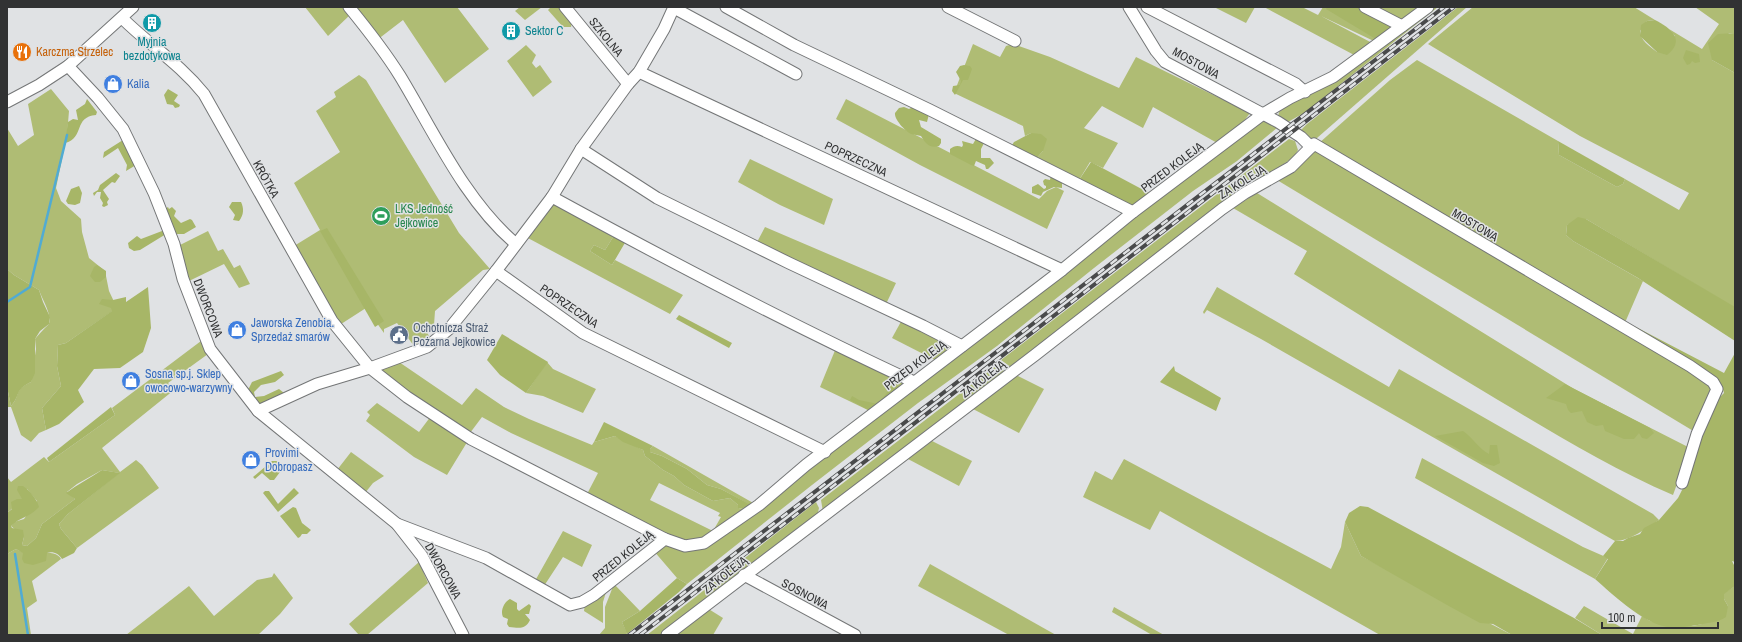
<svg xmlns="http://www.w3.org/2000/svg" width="1742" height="642" viewBox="0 0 1742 642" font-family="'Archivo Narrow',sans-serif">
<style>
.green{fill:#afbc74;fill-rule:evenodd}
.forest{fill:#a7b667}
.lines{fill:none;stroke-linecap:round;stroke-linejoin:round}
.stream{stroke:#50abd3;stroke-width:2.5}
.minor-casing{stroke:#747677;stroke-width:13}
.minor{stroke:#fff;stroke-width:11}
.rail-casing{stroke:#494a4b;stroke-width:4}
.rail{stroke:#e0e2e4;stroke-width:2.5;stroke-dasharray:8;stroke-linecap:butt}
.labels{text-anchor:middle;stroke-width:3;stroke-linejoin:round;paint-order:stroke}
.culture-label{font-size:12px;fill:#0d838f;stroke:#e0e2e4;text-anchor:start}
.street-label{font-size:12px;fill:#313233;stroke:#e0e2e4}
.food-label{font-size:12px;fill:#c56008;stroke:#e0e2e4;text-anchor:start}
.shop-label{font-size:12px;fill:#366cbe;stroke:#e0e2e4;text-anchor:start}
.leisure-label{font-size:12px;fill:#27864d;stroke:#e0e2e4;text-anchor:start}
.service-label{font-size:12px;fill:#4e5e75;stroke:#e0e2e4;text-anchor:start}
</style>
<rect width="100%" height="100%" fill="#e0e2e4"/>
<g class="green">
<path d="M305 7H347L352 13 328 36Z"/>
<path d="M350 7H457L489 49 445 83 403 20 377 40Z"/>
<path d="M520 7H542L525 20 515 11Z"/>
<path d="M559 7 572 22 571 27H563L548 10 550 8Z"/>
<path d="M1214 7H1255L1246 23Z"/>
<path d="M1264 7H1302L1318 15 1323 7H1361L1392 25 1390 32 1378 43 1321 16 1374 44 1356 56Z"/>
<path d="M1372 7H1422L1401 22Z"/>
<path d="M1431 7H1438L1304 113 1286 123 1278 116 1281 106Z"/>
<path d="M1458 7H1467L1317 138 1312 140 1302 135 1301 130 1307 124Z"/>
<path d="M1473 7H1634L1655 20 1647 21 1640 31C1641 41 1649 46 1657 52L1675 36 1669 29 1702 49 1719 24 1695 7H1735V33H1729L1712 60 1735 73V308L1586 219 1567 225 1566 235 1573 241 1643 281 1624 325 1318 144 1390 80 1417 60 1558 141 1559 155 1617 187 1623 184 1625 179 1679 210 1689 193 1580 136 1428 44Z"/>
<path d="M973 44 1000 57 1006 46 1013 44 1050 57 1119 88 1136 57 1250 113 1241 125 1219 144 1153 107 1143 128 1102 106 1084 128 1118 143 1103 168 1090 162 1079 180 1035 160 1043 151 1031 133 1025 136 1023 126 954 93Z"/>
<path d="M526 45 536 55 532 63 536 68 540 65 552 82 533 97 507 61Z"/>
<path d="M359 75 366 80 459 233 490 269 483 270 435 311 434 325 426 330 429 336 414 346 397 323 384 329V333L366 308 338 326 294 246 320 230 294 183 340 152 316 111 336 97 334 92Z"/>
<path d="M51 89 69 111 67 135 56 188 61 201 81 219 82 232 89 258 105 271 109 291 117 308 66 343 58 345 57 366 61 386 42 408 46 430 39 433 31 442 21 435 11 407H7V387L11 406C21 395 13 390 31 382L36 349 35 339C39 334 43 330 48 325 54 318 42 299 39 290L14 275 7 269V128L18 146 34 135 28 104Z"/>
<path d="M846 99 1039 199 1047 191 1056 187 1064 191 1047 229 920 165 836 119Z"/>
<path d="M1263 121H1269L1278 127 1237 161 1193 191 1094 268 997 346 918 403 812 485 687 584 677 578 653 550 666 541 706 546 1254 123Z"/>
<path d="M1289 139 1295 141 1298 150 1294 157 1266 176 1012 368 1001 360Z"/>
<path d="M1315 151 1713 386 1695 432 1277 180Z"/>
<path d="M750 159 833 199 824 225 780 205 738 182Z"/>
<path d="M1257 193 1574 389 1690 448 1673 495C1612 469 1555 434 1498 400 1429 359 1362 316 1294 274L1307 251 1233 208Z"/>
<path d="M552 200 615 234 605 250 594 245 590 251 612 265 615 260 683 295 670 314 526 237Z"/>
<path d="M765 227 896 283 887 302 888 305 756 244Z"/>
<path d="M208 231 218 251 223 249 234 268 240 265 250 284 239 288 224 264 189 281 178 246Z"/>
<path d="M1217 287 1389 387 1399 369 1653 514 1659 520C1647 528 1630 541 1615 541L1261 339 1207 310 1204 314 1203 312Z"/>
<path d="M903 318 954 347 937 361 892 338Z"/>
<path d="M201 341 208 354 168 383 174 390 102 448 120 472 136 460 142 465 159 488 77 548 61 529 59 524 68 514 119 473 102 470 77 484 67 492 75 499 42 524 36 538 27 546 22 545 24 537 11 526 14 522 24 519 37 501 27 489 23 499 7 513V477L11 482 44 457 49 462 115 415 112 408Z"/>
<path d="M836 348 910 381 872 412 820 387Z"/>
<path d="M399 362 462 405 476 388 504 407 529 419 592 445 594 442 615 436 643 450 645 456 663 470 674 476 684 485 713 501 730 498 738 505V509L752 506 721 489 707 485 687 469 662 456 650 452V449L653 446 755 504 698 541 676 540 587 494 598 473 511 433 482 417 467 437 376 370ZM659 483 720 513 718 516 721 517 713 531 650 500Z"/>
<path d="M547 362 553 369 596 389 583 413 543 396 526 393Z"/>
<path d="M997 365 1004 371 887 464 823 512 821 500Z"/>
<path d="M1014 374 1044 389 1019 433 973 409 975 405Z"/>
<path d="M377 403 419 432 431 416 469 439 447 475 414 457 366 421 370 415 367 412Z"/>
<path d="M932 441 972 461 959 486 908 459Z"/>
<path d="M351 452 384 476 373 483 365 493 337 470Z"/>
<path d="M1422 458 1583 547 1608 558 1595 579 1415 478Z"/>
<path d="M1124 459 1331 569 1341 547 1345 522 1361 556 1512 635H1380L1160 511 1150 530 1083 497 1095 471 1112 480Z"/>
<path d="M816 502 819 508 817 517 663 635H647Z"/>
<path d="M563 531 592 545 582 567 563 557 544 586 535 581Z"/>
<path d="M16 549C29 557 55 547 61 559L32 581 37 601 27 608 31 635H7V554Z"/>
<path d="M419 562 428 583 367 635H359L349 624Z"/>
<path d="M930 564 1056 635H1009L918 586Z"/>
<path d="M274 573 293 598 280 614 258 635H126L189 586 214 616 257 580 272 577Z"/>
<path d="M614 584 640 611 622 622 627 633 626 635H599L605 628V607Z"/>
<path d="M1735 586V635H1602L1575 618 1584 606 1633 634 1642 616 1650 621 1693 626 1702 624 1728 606 1724 599V593Z"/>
<path d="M607 589 603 602V623L584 611 585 604Z"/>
<path d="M1114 607 1164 635H1152L1112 612Z"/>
<path d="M707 608 723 618 713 635H672Z"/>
</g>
<g class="forest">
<path d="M1327 7H1356L1390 25 1387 31 1379 41 1326 9Z"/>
<path d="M1655 20C1671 28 1686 40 1667 55L1657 52 1640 36 1641 25 1647 21Z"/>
<path d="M1735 33V73L1712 60 1708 43 1718 34Z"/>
<path d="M1686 50 1699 54 1700 62 1695 63 1692 61 1690 64 1687 65 1683 58Z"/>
<path d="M964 65 970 66 972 69 968 80H963L955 95 952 91 953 86 960 85 961 81 956 72 960 66Z"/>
<path d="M168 89 178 95 174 101 180 105 179 107 175 108 173 105 167 104 164 95Z"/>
<path d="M87 99 97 112 96 115C73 117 85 138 65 143L68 122 73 119 78 120 76 110 85 104Z"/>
<path d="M904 107 909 109 913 107 929 114 927 122 919 120 921 127 941 139V143L939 146C930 149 925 143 921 136 918 135 914 135 911 134 905 131 894 119 895 113L899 108Z"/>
<path d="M1031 133 1041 134 1047 139 1043 151 1035 160 1011 147 1014 142Z"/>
<path d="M977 137 984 143 981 149V158H990L994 163 988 169H986L985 165 976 161 974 166 971 165 950 154V149C954 146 957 145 962 147L963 145 962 141 973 144Z"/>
<path d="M123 140 136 165 126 171 127 165 118 148 103 158 104 152Z"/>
<path d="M1558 141 1625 179 1623 184 1617 187 1559 155Z"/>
<path d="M1091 162 1151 194 1134 208 1079 180Z"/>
<path d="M116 173 120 176 115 183 112 182 103 190 109 199 107 202 108 205 104 207 102 206 103 203 100 198 101 192H97L94 196 93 193 98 190 100 185Z"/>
<path d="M1051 175 1062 179V188L1054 187 1043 192 1041 196 1032 193V187L1038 184 1044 189 1046 188V186L1044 185 1043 181 1045 179 1050 180Z"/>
<path d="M79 186 82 193 80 203 75 205 68 204 66 201 71 189Z"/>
<path d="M232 202H241C244 208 244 215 239 221L233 220 235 215 229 207Z"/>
<path d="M168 207 169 209 172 207 176 211 174 216 181 223 190 219 192 220 196 227 184 234H176L165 209Z"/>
<path d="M1578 217 1586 219 1735 307V341L1638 278 1573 241 1566 235 1567 225Z"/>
<path d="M327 228 384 321 375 327 320 231Z"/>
<path d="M162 231H166V234L140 250 134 251 129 248 128 243 137 236 141 239Z"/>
<path d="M615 234 626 241 612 265 590 251 594 245 605 250Z"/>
<path d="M97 265 106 271V277L100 282H95L90 276 94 267Z"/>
<path d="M7 269 14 275 39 290 43 302 50 317 49 324 40 331 35 339V373L31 382C14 390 21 395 11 406L7 387Z"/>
<path d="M148 287 151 328 143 352 120 368 94 369 78 390 84 402 59 424 46 430 42 408 61 386 57 366 58 345 66 343 112 311 111 308 99 304 102 299 113 300 126 297V302Z"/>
<path d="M679 315 732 343 729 348 676 319Z"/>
<path d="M1634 326 1724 373 1735 353V562L1732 561 1735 567V586L1724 594V599L1728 606 1726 617C1718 622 1712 622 1703 624 1690 626 1676 630 1663 626 1640 620 1613 595 1595 579L1608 559 1603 556 1615 541H1623L1628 538 1640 534 1644 528 1659 520 1678 498 1685 484 1689 467 1717 397H1720L1724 393 1722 386H1717L1631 328Z"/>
<path d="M502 334 548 362 526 393 500 375 487 360Z"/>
<path d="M1174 366 1175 371 1221 398 1216 411 1160 382Z"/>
<path d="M281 371 284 375 275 382 261 385 254 392 255 397 264 396 279 389 284 393 276 398 257 405 248 390 252 382Z"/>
<path d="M1565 384 1650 428 1654 433 1647 439 1642 438 1639 433 1634 439H1624L1605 431 1603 425 1596 426 1587 422 1582 411 1571 413 1568 410 1566 404 1546 398Z"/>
<path d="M893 385 904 387 872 412 850 400 852 396 859 400 878 404Z"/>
<path d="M111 407 115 415 49 462 47 458Z"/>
<path d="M604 422 653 446 650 449V452L662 456 687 469 707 485 721 489 753 506 738 509V505L730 498 713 501 684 485 674 476 663 470 645 456 643 450 623 442 615 436 594 442Z"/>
<path d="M1463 431C1472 437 1480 450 1489 454L1490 445H1497L1500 463 1494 466 1483 463 1435 436Z"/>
<path d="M272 461H277L283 468 274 480H270L262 473 255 479 253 477Z"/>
<path d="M102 470 120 473 68 514 59 524 61 529 77 548 74 553 62 559C59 554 53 551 47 553L46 561 33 565 24 563 22 559 23 553 16 549 7 554V513L12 509 11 502 17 499H22L17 490 18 486H23C30 491 37 499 39 507 29 518 18 518 11 526L12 528 23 530 24 537 22 545 27 546 36 538 42 524 75 499 66 493C78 484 90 478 102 470Z"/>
<path d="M294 488 299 493 278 512 263 493 265 491H269L278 504Z"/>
<path d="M1360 506 1368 507 1574 618 1602 635H1512L1493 624 1480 623 1447 605 1361 556 1345 522 1349 513Z"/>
<path d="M293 507 296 508 302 523 311 530 307 534H302L300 537 298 538 280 516Z"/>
<path d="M677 578 687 584 679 592 627 634 622 622 640 611Z"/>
<path d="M510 599 517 603V609L519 611 529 604 531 606 529 614H525L530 620C525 630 519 628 509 627L507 624 508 619 503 617C500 611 504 602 510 599Z"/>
</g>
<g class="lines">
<g class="stream">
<path d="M7 302 30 287 67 135"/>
<path d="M15 554 28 635"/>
</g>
<defs>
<g id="minor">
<path d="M349 7C367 29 385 52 400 76 434 132 465 201 516 244"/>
<path d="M565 7 628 84"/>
<path d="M726 7 794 45 930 110 1133 212"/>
<path d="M948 7 1015 41"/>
<path d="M1129 7 1156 51 1165 62 1278 122 1301 137 1311 147"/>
<path d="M1147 7 1296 84 1305 92"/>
<path d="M1365 7 1402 26"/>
<path d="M674 8 796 74"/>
<path d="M122 18C149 45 179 63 204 94L332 321 370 368 407 397 471 439 665 539"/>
<path d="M68 66 98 98 123 129 154 193 174 244 183 279 210 349 258 411 397 524 422 556 463 635"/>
<path d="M639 72 1062 270"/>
<path d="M7 102 39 85 68 66 133 7"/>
<path d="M581 149 657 198 789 263 923 326 962 346"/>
<path d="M552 197C671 262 791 325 914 382"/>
<path d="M496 271 583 333 825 452"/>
<path d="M258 411 317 384 370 368 427 347 449 329 496 271 552 197 581 149 628 84 639 72 664 29 674 7"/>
<path d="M397 524 486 558 570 605 582 602 594 595 665 539 685 546 704 543 759 505 806 465 1062 270 1133 212 1263 114 1290 98 1333 77 1428 7"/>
<path d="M744 575 855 635"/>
<path d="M667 635 1035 355 1222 209 1245 193 1291 167 1314 144 1690 366 1713 382 1717 389 1697 434 1682 483"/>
</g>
</defs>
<use href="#minor" class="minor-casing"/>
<use href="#minor" class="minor"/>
<defs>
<g id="rail">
<path d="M629 635 1444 7"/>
<path d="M640 635 1454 7"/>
</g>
</defs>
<use href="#rail" class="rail-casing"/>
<use href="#rail" class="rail"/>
</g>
<defs>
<symbol id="building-disc" viewBox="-11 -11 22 22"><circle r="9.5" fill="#0f9aa8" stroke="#e0e2e4"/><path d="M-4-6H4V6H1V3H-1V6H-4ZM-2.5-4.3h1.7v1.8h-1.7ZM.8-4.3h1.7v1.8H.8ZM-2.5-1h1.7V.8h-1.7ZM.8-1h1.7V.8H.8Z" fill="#fff"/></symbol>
<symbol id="restaurant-disc" viewBox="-11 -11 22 22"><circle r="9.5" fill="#e8710a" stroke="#e0e2e4"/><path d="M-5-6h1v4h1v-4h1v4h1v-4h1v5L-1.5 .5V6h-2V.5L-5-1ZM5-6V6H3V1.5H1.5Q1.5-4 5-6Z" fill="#fff"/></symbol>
<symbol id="shop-disc" viewBox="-11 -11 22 22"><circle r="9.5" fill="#3f7fe0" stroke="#e0e2e4"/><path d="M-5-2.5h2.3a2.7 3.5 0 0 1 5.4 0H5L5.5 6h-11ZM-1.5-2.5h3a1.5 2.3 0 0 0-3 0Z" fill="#fff"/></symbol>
<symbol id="stadium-disc" viewBox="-11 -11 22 22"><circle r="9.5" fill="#2e9e5b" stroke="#e0e2e4"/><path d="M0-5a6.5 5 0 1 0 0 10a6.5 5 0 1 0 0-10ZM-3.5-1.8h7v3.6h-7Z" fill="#fff"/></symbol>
<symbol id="civic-disc" viewBox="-11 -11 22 22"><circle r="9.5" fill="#5c6f8a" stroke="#e0e2e4"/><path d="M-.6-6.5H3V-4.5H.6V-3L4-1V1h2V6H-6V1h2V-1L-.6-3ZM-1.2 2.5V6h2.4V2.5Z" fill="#fff"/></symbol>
</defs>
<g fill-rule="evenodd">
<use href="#building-disc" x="141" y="12" width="22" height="22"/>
<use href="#building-disc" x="500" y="20" width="22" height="22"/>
<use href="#restaurant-disc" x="11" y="41" width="22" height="22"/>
<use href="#shop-disc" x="102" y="73" width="22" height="22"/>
<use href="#stadium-disc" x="370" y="205" width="22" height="22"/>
<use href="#shop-disc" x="226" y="319" width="22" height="22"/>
<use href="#civic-disc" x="388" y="324" width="22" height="22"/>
<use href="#shop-disc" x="120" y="370" width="22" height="22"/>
<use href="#shop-disc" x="240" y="449" width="22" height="22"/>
</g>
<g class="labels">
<g class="culture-label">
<text x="525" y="35">Sektor C</text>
<text x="152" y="46" text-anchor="middle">Myjnia<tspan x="152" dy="14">bezdotykowa</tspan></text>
</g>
<g class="street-label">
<text transform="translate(606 37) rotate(51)" y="4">SZKOLNA</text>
<text transform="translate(1196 63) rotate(29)" y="4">MOSTOWA</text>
<text transform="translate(856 159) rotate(25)" y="4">POPRZECZNA</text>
<text transform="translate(1172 167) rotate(-37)" y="4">PRZED KOLEJĄ</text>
<text transform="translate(266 179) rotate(61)" y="4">KRÓTKA</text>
<text transform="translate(1242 182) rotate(-32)" y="4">ZA KOLEJĄ</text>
<text transform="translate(1475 225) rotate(31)" y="4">MOSTOWA</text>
<text transform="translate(569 306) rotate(34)" y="4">POPRZECZNA</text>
<text transform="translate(208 308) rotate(69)" y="4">DWORCOWA</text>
<text transform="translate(915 365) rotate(-37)" y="4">PRZED KOLEJĄ</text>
<text transform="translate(983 379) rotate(-38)" y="4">ZA KOLEJĄ</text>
<text transform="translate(623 556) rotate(-39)" y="4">PRZED KOLEJĄ</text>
<text transform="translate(443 571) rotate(61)" y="4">DWORCOWA</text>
<text transform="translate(725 575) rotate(-38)" y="4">ZA KOLEJĄ</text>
<text transform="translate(805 594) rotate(28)" y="4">SOSNOWA</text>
</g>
<g class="food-label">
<text x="36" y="56">Karczma Strzelec</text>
</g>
<g class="shop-label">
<text x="127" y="88">Kalia</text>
<text x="251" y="327">Jaworska Zenobia.<tspan x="251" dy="14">Sprzedaż smarów</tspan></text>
<text x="145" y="378">Sosna sp.j. Sklep<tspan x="145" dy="14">owocowo-warzywny</tspan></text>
<text x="265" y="457">Provimi<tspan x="265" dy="14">Dobropasz</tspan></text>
</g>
<g class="leisure-label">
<text x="395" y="213">LKS Jedność<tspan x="395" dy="14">Jejkowice</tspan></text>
</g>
<g class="service-label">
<text x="413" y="332">Ochotnicza Straż<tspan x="413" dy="14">Pożarna Jejkowice</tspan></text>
</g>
</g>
<rect width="1742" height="642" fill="none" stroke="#313233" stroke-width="16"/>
<path d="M1602 622v6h116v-6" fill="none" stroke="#313233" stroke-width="2"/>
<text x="1608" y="622" font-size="12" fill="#313233" stroke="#e0e2e4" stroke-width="3" paint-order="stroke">100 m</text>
</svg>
